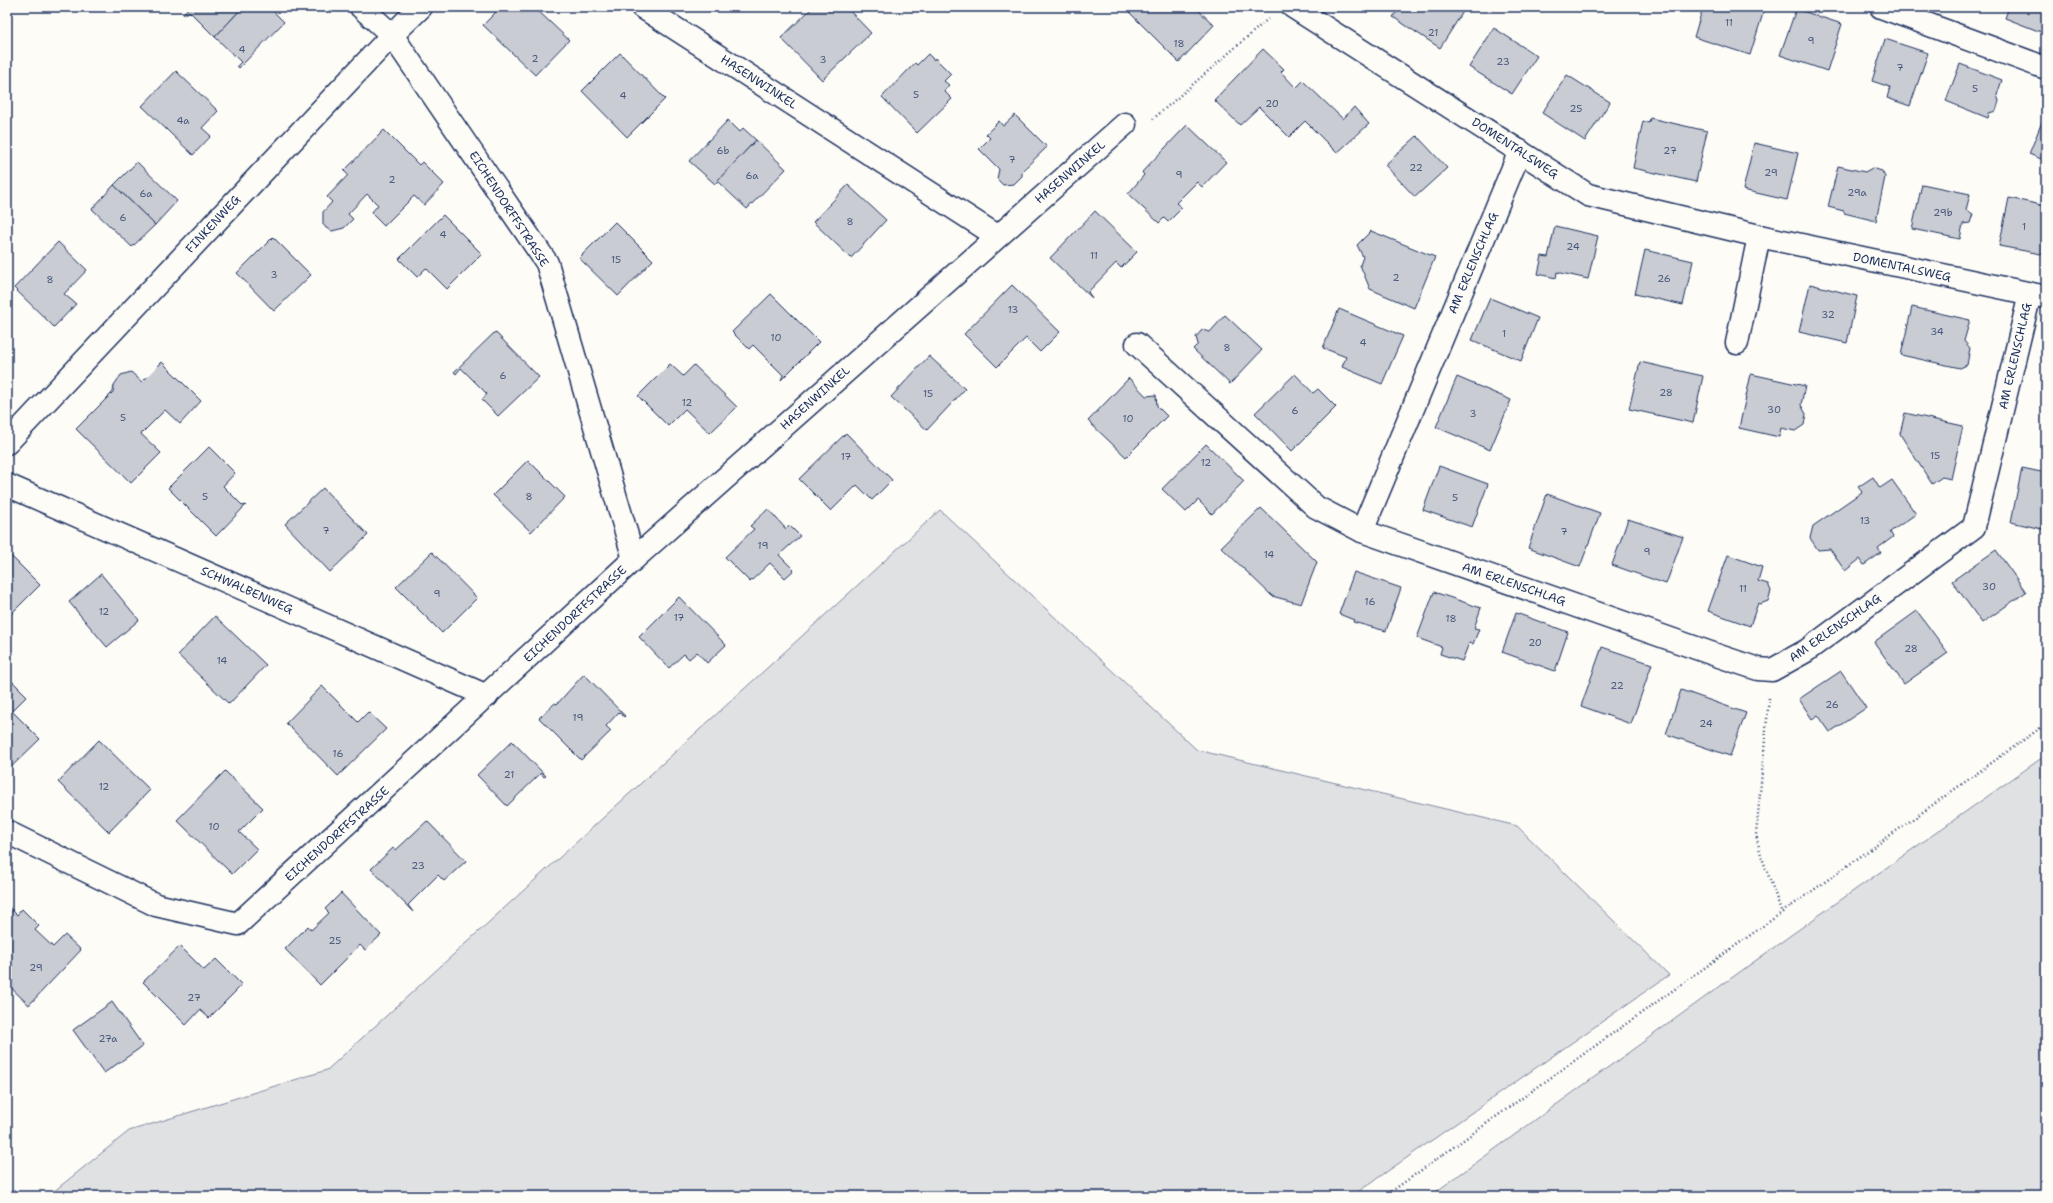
<svg xmlns="http://www.w3.org/2000/svg" width="2053" height="1203" viewBox="0 0 2053 1203" font-family="'Shantell Sans',sans-serif">
<style>
.green{fill:#e0e1e3;stroke:#7e88a0}
.building{fill:#c9ccd3;stroke:#1b2f5e}
.lines{fill:none;stroke-linecap:round;stroke-linejoin:round}
.street-casing{stroke:#1b2f5e;stroke-width:25}
.path{stroke:#1b2f5e;stroke-width:2.5;stroke-dasharray:1 3;stroke-linecap:butt}
.street{stroke:#fdfcf7;stroke-width:22}
.labels{text-anchor:middle;stroke-width:4;stroke-linejoin:round;paint-order:stroke}
.number-label{font-size:10px;fill:#46567b}
.street-label{font-size:12px;fill:#1b2f5e;stroke:#fdfcf7}
</style>
<rect width="100%" height="100%" fill="#fdfcf7"/>
<filter id="ink" filterUnits="userSpaceOnUse"><feTurbulence type="fractalNoise" baseFrequency=".025" numOctaves="2"/><feDisplacementMap in="SourceGraphic" scale="8" xChannelSelector="R" yChannelSelector="G"/><feConvolveMatrix kernelMatrix="1 2 1 2 8 2 1 2 1" color-interpolation-filters="sRGB"/></filter>
<g filter="url(#ink)">
<g class="green">
<path d="M940 510 1197 750 1517 826 1669 975 1352 1196H48L129 1131 327 1070Z"/>
<path d="M2046 755V1196H1430L1791 935Z"/>
</g>
<g class="building">
<path d="M189 7H243L215 37 189 11 185 15 183 14Z"/>
<path d="M243 7H269L284 22 239 68 237 66 241 62 215 37Z"/>
<path d="M501 7H534L569 40 535 75 483 25Z"/>
<path d="M813 7H846L871 33 822 80 781 38Z"/>
<path d="M1134 7H1195L1214 25 1179 62 1129 12Z"/>
<path d="M1400 7H1466L1440 48 1393 17Z"/>
<path d="M1703 7H1765L1750 55 1694 37Z"/>
<path d="M2009 7H2046V34L2005 18Z"/>
<path d="M1796 9 1842 24 1827 71 1780 55Z"/>
<path d="M1494 28 1537 56 1512 94 1469 67Z"/>
<path d="M1885 39 1928 53 1910 106 1887 98 1890 87 1872 81Z"/>
<path d="M1263 49 1284 69 1281 72 1296 88 1303 81 1343 119 1354 107 1369 124 1337 153 1305 121 1289 137 1259 107 1240 125 1214 100Z"/>
<path d="M620 53 665 99 627 137 582 91Z"/>
<path d="M928 54 934 60 935 58 951 74 944 81 949 85 944 91 952 99 917 133 882 97 915 63 917 65Z"/>
<path d="M1960 64 2002 80 1997 95 1999 101 1996 111 1989 113 1988 118 1946 101Z"/>
<path d="M176 71 218 111 202 128 211 136 193 155 142 106Z"/>
<path d="M1567 75 1610 102 1585 141 1542 113Z"/>
<path d="M2046 112V161L2029 154Z"/>
<path d="M1015 115 1047 147 1022 171V176L1014 184 1003 185 997 179 999 169 979 149 990 138 986 134 999 121 1003 126Z"/>
<path d="M1650 118 1707 131 1696 182 1633 168 1643 121 1649 123Z"/>
<path d="M728 120 740 132 743 128 756 140 715 184 689 161Z"/>
<path d="M1187 125 1226 162 1202 187 1197 182 1176 203 1182 208 1168 222 1164 218 1159 223 1128 194 1144 175 1142 172Z"/>
<path d="M384 130 419 165 422 162 444 184 424 205 414 196 384 226 371 213 378 205 367 194 348 214 353 219 344 228 332 231 326 228 323 224V212L332 202 327 197 348 175 344 171Z"/>
<path d="M1417 136 1447 168 1415 197 1385 165Z"/>
<path d="M756 140 786 169 747 209 717 181Z"/>
<path d="M1754 143 1798 153 1787 200 1743 190Z"/>
<path d="M137 162 177 201 155 225 114 185Z"/>
<path d="M1838 166 1865 172 1872 168 1882 171 1885 177 1876 221 1844 213V211L1828 207Z"/>
<path d="M1922 184 1970 194 1966 210 1973 214 1970 223 1963 224 1960 239 1912 229Z"/>
<path d="M114 185 155 225 132 247 92 209Z"/>
<path d="M848 185 886 220 851 258 813 222Z"/>
<path d="M2009 198 2046 206V255L1999 246Z"/>
<path d="M1095 211 1137 252 1121 268 1116 263 1088 292 1092 298 1050 258Z"/>
<path d="M443 215 482 254 447 289 426 268 417 277 399 259Z"/>
<path d="M615 222 653 260 618 296 579 258Z"/>
<path d="M1555 226 1598 236 1588 279 1557 272 1556 278 1538 274 1542 256 1548 257Z"/>
<path d="M1371 231 1435 257 1414 308 1370 289 1360 265 1363 257 1357 245Z"/>
<path d="M273 237 311 275 274 311 237 273Z"/>
<path d="M58 242 87 270 64 294 76 304 54 327 14 288Z"/>
<path d="M1645 250 1693 261 1683 305 1635 294Z"/>
<path d="M1810 284 1857 296 1847 343 1799 332Z"/>
<path d="M1012 285 1060 332 1040 352 1026 338 997 367 964 334Z"/>
<path d="M771 294 819 342 781 380 783 375 753 345 749 349 732 332Z"/>
<path d="M1490 298 1538 318 1521 361 1472 340Z"/>
<path d="M1912 307 1970 320 1964 341 1970 348 1967 365 1960 368 1901 355Z"/>
<path d="M1339 309 1403 336 1382 384 1342 367 1346 357 1323 348Z"/>
<path d="M1225 315 1262 350 1230 384 1193 349 1198 344 1196 337 1202 330 1210 332Z"/>
<path d="M495 332 539 377 498 416 482 400 487 394 461 368 456 374 454 372Z"/>
<path d="M929 356 965 389 927 430 891 397Z"/>
<path d="M162 362 201 401 180 424 165 410 141 434 161 453 131 483 76 429 113 392 114 385 121 375 131 372 142 382Z"/>
<path d="M1640 362 1703 376 1693 423 1629 409Z"/>
<path d="M670 364 683 376 694 365 737 407 710 433 685 409 668 426 638 396Z"/>
<path d="M1295 374 1313 393 1318 389 1336 407 1292 451 1255 413Z"/>
<path d="M1751 374 1805 386 1801 405 1806 414 1804 425 1795 431 1781 428 1779 437 1739 428Z"/>
<path d="M1457 377 1511 400 1490 450 1436 427Z"/>
<path d="M1129 378 1146 396 1156 395 1157 406 1167 416 1126 457 1088 421Z"/>
<path d="M1905 413 1963 426 1951 479 1942 477 1932 484 1900 434Z"/>
<path d="M846 433 892 480 872 500 857 485 831 511 799 479Z"/>
<path d="M1206 444 1244 481 1212 514 1198 500 1186 512 1162 489Z"/>
<path d="M209 447 235 473 223 486 243 506 246 505 216 536 168 488Z"/>
<path d="M528 460 565 497 531 532 493 495Z"/>
<path d="M1439 466 1488 484 1472 527 1423 510Z"/>
<path d="M2022 468 2046 473V530L2011 522Z"/>
<path d="M1873 477 1880 488 1892 480 1916 514 1890 532 1893 537 1878 548 1881 553 1864 565 1860 559 1845 571 1830 549 1818 550 1810 538 1813 526 1862 492 1858 487Z"/>
<path d="M323 488 368 535 330 572 285 524Z"/>
<path d="M1547 494 1600 513 1580 567 1528 548Z"/>
<path d="M1261 508 1317 562 1301 604 1272 596 1221 547Z"/>
<path d="M768 509 786 529 789 525 800 536 779 555 794 570 785 578 770 563 750 582 725 557 754 529 750 526Z"/>
<path d="M1628 519 1683 537 1666 584 1612 565Z"/>
<path d="M1996 550 2026 592 1982 623 1952 581Z"/>
<path d="M7 552 40 585 7 618Z"/>
<path d="M432 552 477 598 442 633 396 587Z"/>
<path d="M1728 555 1762 567 1758 581 1768 584 1771 591 1768 601 1760 604 1758 603 1750 626 1708 611Z"/>
<path d="M1354 572 1401 588 1386 631 1353 622 1354 620 1339 614Z"/>
<path d="M101 574 139 620 107 647 69 602Z"/>
<path d="M1434 592 1481 608 1474 628 1479 629 1473 644 1469 643 1462 661 1440 654 1442 647 1417 638Z"/>
<path d="M679 597 726 645 707 663 697 652 689 659 684 654 669 668 639 637Z"/>
<path d="M1917 611 1948 653 1904 684 1874 642Z"/>
<path d="M1516 613 1568 632 1555 671 1502 652Z"/>
<path d="M215 616 266 665 229 704 178 655Z"/>
<path d="M1602 647 1652 664 1631 724 1581 706Z"/>
<path d="M1841 671 1866 708 1830 732 1818 715 1812 719 1799 699Z"/>
<path d="M584 674 625 716 624 717 619 712 606 726 611 731 581 760 539 718 555 703 557 704Z"/>
<path d="M7 676 27 696 12 711 40 739 7 771Z"/>
<path d="M322 686 358 722 368 712 386 729 338 776 286 723Z"/>
<path d="M1681 690 1746 713 1730 756 1666 734Z"/>
<path d="M99 740 150 790 109 832 58 782Z"/>
<path d="M512 741 546 776 544 777 541 773 507 806 477 775Z"/>
<path d="M225 771 263 808 239 832 257 849 232 874 177 820Z"/>
<path d="M427 821 466 861 444 881 438 875 408 905 413 912 371 869 393 848 396 850Z"/>
<path d="M341 893 381 935 365 950 360 945 320 985 285 949 308 926 311 930 329 913 325 909Z"/>
<path d="M7 905 17 915 22 909 39 926 35 930 53 947 65 935 81 950 29 1005 7 984Z"/>
<path d="M180 946 204 970 216 959 242 985 209 1018 200 1010 186 1025 143 982Z"/>
<path d="M112 1002 143 1046 104 1073 73 1030Z"/>
</g>
<g class="lines">
<defs>
<g id="street">
<path d="M642 7 997 236"/>
<path d="M1293 7 1588 195 1759 236 2046 297"/>
<path d="M1881 7 2046 68"/>
<path d="M1737 343 1759 236"/>
<path d="M1137 344 1316 507 1362 531 1719 656 1758 669 1772 670 1806 651 1974 527 2030 294"/>
<path d="M7 443 392 35 421 7"/>
<path d="M7 485 487 696"/>
<path d="M1362 531 1520 151"/>
<path d="M634 559 1125 124"/>
<path d="M7 832 156 905 238 924 634 559 547 263 392 35 361 7"/>
</g>
</defs>
<use href="#street" class="street-casing"/>
<g class="path">
<path d="M1153 119 1268 19"/>
<path d="M1769 698 1756 835 1761 855 1782 913"/>
<path d="M1385 1196 2046 724"/>
</g>
<use href="#street" class="street"/>
</g>
</g>
<g class="labels">
<g class="number-label">
<text x="1729" y="26">11</text>
<text x="1433" y="36">21</text>
<text x="1811" y="44">9</text>
<text x="1179" y="47">18</text>
<text x="242" y="53">4</text>
<text x="535" y="62">2</text>
<text x="823" y="63">3</text>
<text x="1503" y="65">23</text>
<text x="1900" y="71">7</text>
<text x="1975" y="92">5</text>
<text x="916" y="98">5</text>
<text x="623" y="99">4</text>
<text x="1272" y="107">20</text>
<text x="1576" y="112">25</text>
<text x="183" y="124">4a</text>
<text x="723" y="154">6b</text>
<text x="1670" y="154">27</text>
<text x="1012" y="163">7</text>
<text x="1416" y="171">22</text>
<text x="1771" y="176">29</text>
<text x="1179" y="178">9</text>
<text x="752" y="179">6a</text>
<text x="392" y="183">2</text>
<text x="1857" y="196">29a</text>
<text x="146" y="197">6a</text>
<text x="1943" y="216">29b</text>
<text x="123" y="221">6</text>
<text x="850" y="225">8</text>
<text x="2024" y="230">1</text>
<text x="443" y="238">4</text>
<text x="1573" y="250">24</text>
<text x="1094" y="259">11</text>
<text x="616" y="263">15</text>
<text x="274" y="278">3</text>
<text x="1396" y="281">2</text>
<text x="1664" y="282">26</text>
<text x="50" y="283">8</text>
<text x="1013" y="313">13</text>
<text x="1828" y="318">32</text>
<text x="1937" y="335">34</text>
<text x="1504" y="337">1</text>
<text x="776" y="341">10</text>
<text x="1363" y="346">4</text>
<text x="1227" y="351">8</text>
<text x="503" y="379">6</text>
<text x="1666" y="396">28</text>
<text x="928" y="397">15</text>
<text x="687" y="406">12</text>
<text x="1774" y="413">30</text>
<text x="1295" y="414">6</text>
<text x="1473" y="417">3</text>
<text x="123" y="421">5</text>
<text x="1128" y="422">10</text>
<text x="1935" y="459">15</text>
<text x="846" y="460">17</text>
<text x="1206" y="466">12</text>
<text x="205" y="500">5</text>
<text x="529" y="500">8</text>
<text x="1455" y="501">5</text>
<text x="1865" y="524">13</text>
<text x="326" y="534">7</text>
<text x="1564" y="535">7</text>
<text x="763" y="549">19</text>
<text x="1647" y="555">9</text>
<text x="1269" y="558">14</text>
<text x="1989" y="590">30</text>
<text x="1743" y="592">11</text>
<text x="437" y="597">9</text>
<text x="1370" y="605">16</text>
<text x="104" y="615">12</text>
<text x="679" y="621">17</text>
<text x="1451" y="622">18</text>
<text x="1535" y="646">20</text>
<text x="1911" y="652">28</text>
<text x="222" y="664">14</text>
<text x="1617" y="689">22</text>
<text x="1832" y="708">26</text>
<text x="578" y="721">19</text>
<text x="1706" y="727">24</text>
<text x="338" y="757">16</text>
<text x="509" y="778">21</text>
<text x="104" y="790">12</text>
<text x="214" y="830">10</text>
<text x="418" y="869">23</text>
<text x="335" y="944">25</text>
<text x="36" y="971">29</text>
<text x="194" y="1001">27</text>
<text x="108" y="1042">27a</text>
</g>
<g class="street-label">
<text transform="translate(759 82) rotate(33)" y="4">HASENWINKEL</text>
<text transform="translate(1515 148) rotate(33)" y="4">DOMENTALSWEG</text>
<text transform="translate(1070 172) rotate(-41)" y="4">HASENWINKEL</text>
<text transform="translate(509 209) rotate(57)" y="4">EICHENDORFFSTRASSE</text>
<text transform="translate(213 224) rotate(-47)" y="4">FINKENWEG</text>
<text transform="translate(1473 263) rotate(-67)" y="4">AM ERLENSCHLAG</text>
<text transform="translate(1902 267) rotate(12)" y="4">DOMENTALSWEG</text>
<text transform="translate(2015 356) rotate(-77)" y="4">AM ERLENSCHLAG</text>
<text transform="translate(815 398) rotate(-42)" y="4">HASENWINKEL</text>
<text transform="translate(1514 584) rotate(19)" y="4">AM ERLENSCHLAG</text>
<text transform="translate(247 590) rotate(24)" y="4">SCHWALBENWEG</text>
<text transform="translate(575 614) rotate(-43)" y="4">EICHENDORFFSTRASSE</text>
<text transform="translate(1835 628) rotate(-35)" y="4">AM ERLENSCHLAG</text>
<text transform="translate(337 834) rotate(-42)" y="4">EICHENDORFFSTRASSE</text>
</g>
</g>
<rect width="2053" height="1203" fill="none" stroke="#fdfcf7" stroke-width="24"/>
<rect x="12" y="12" width="2029" height="1179" fill="none" stroke="#1b2f5e" stroke-width="1.5" filter="url(#ink)"/>
</svg>
